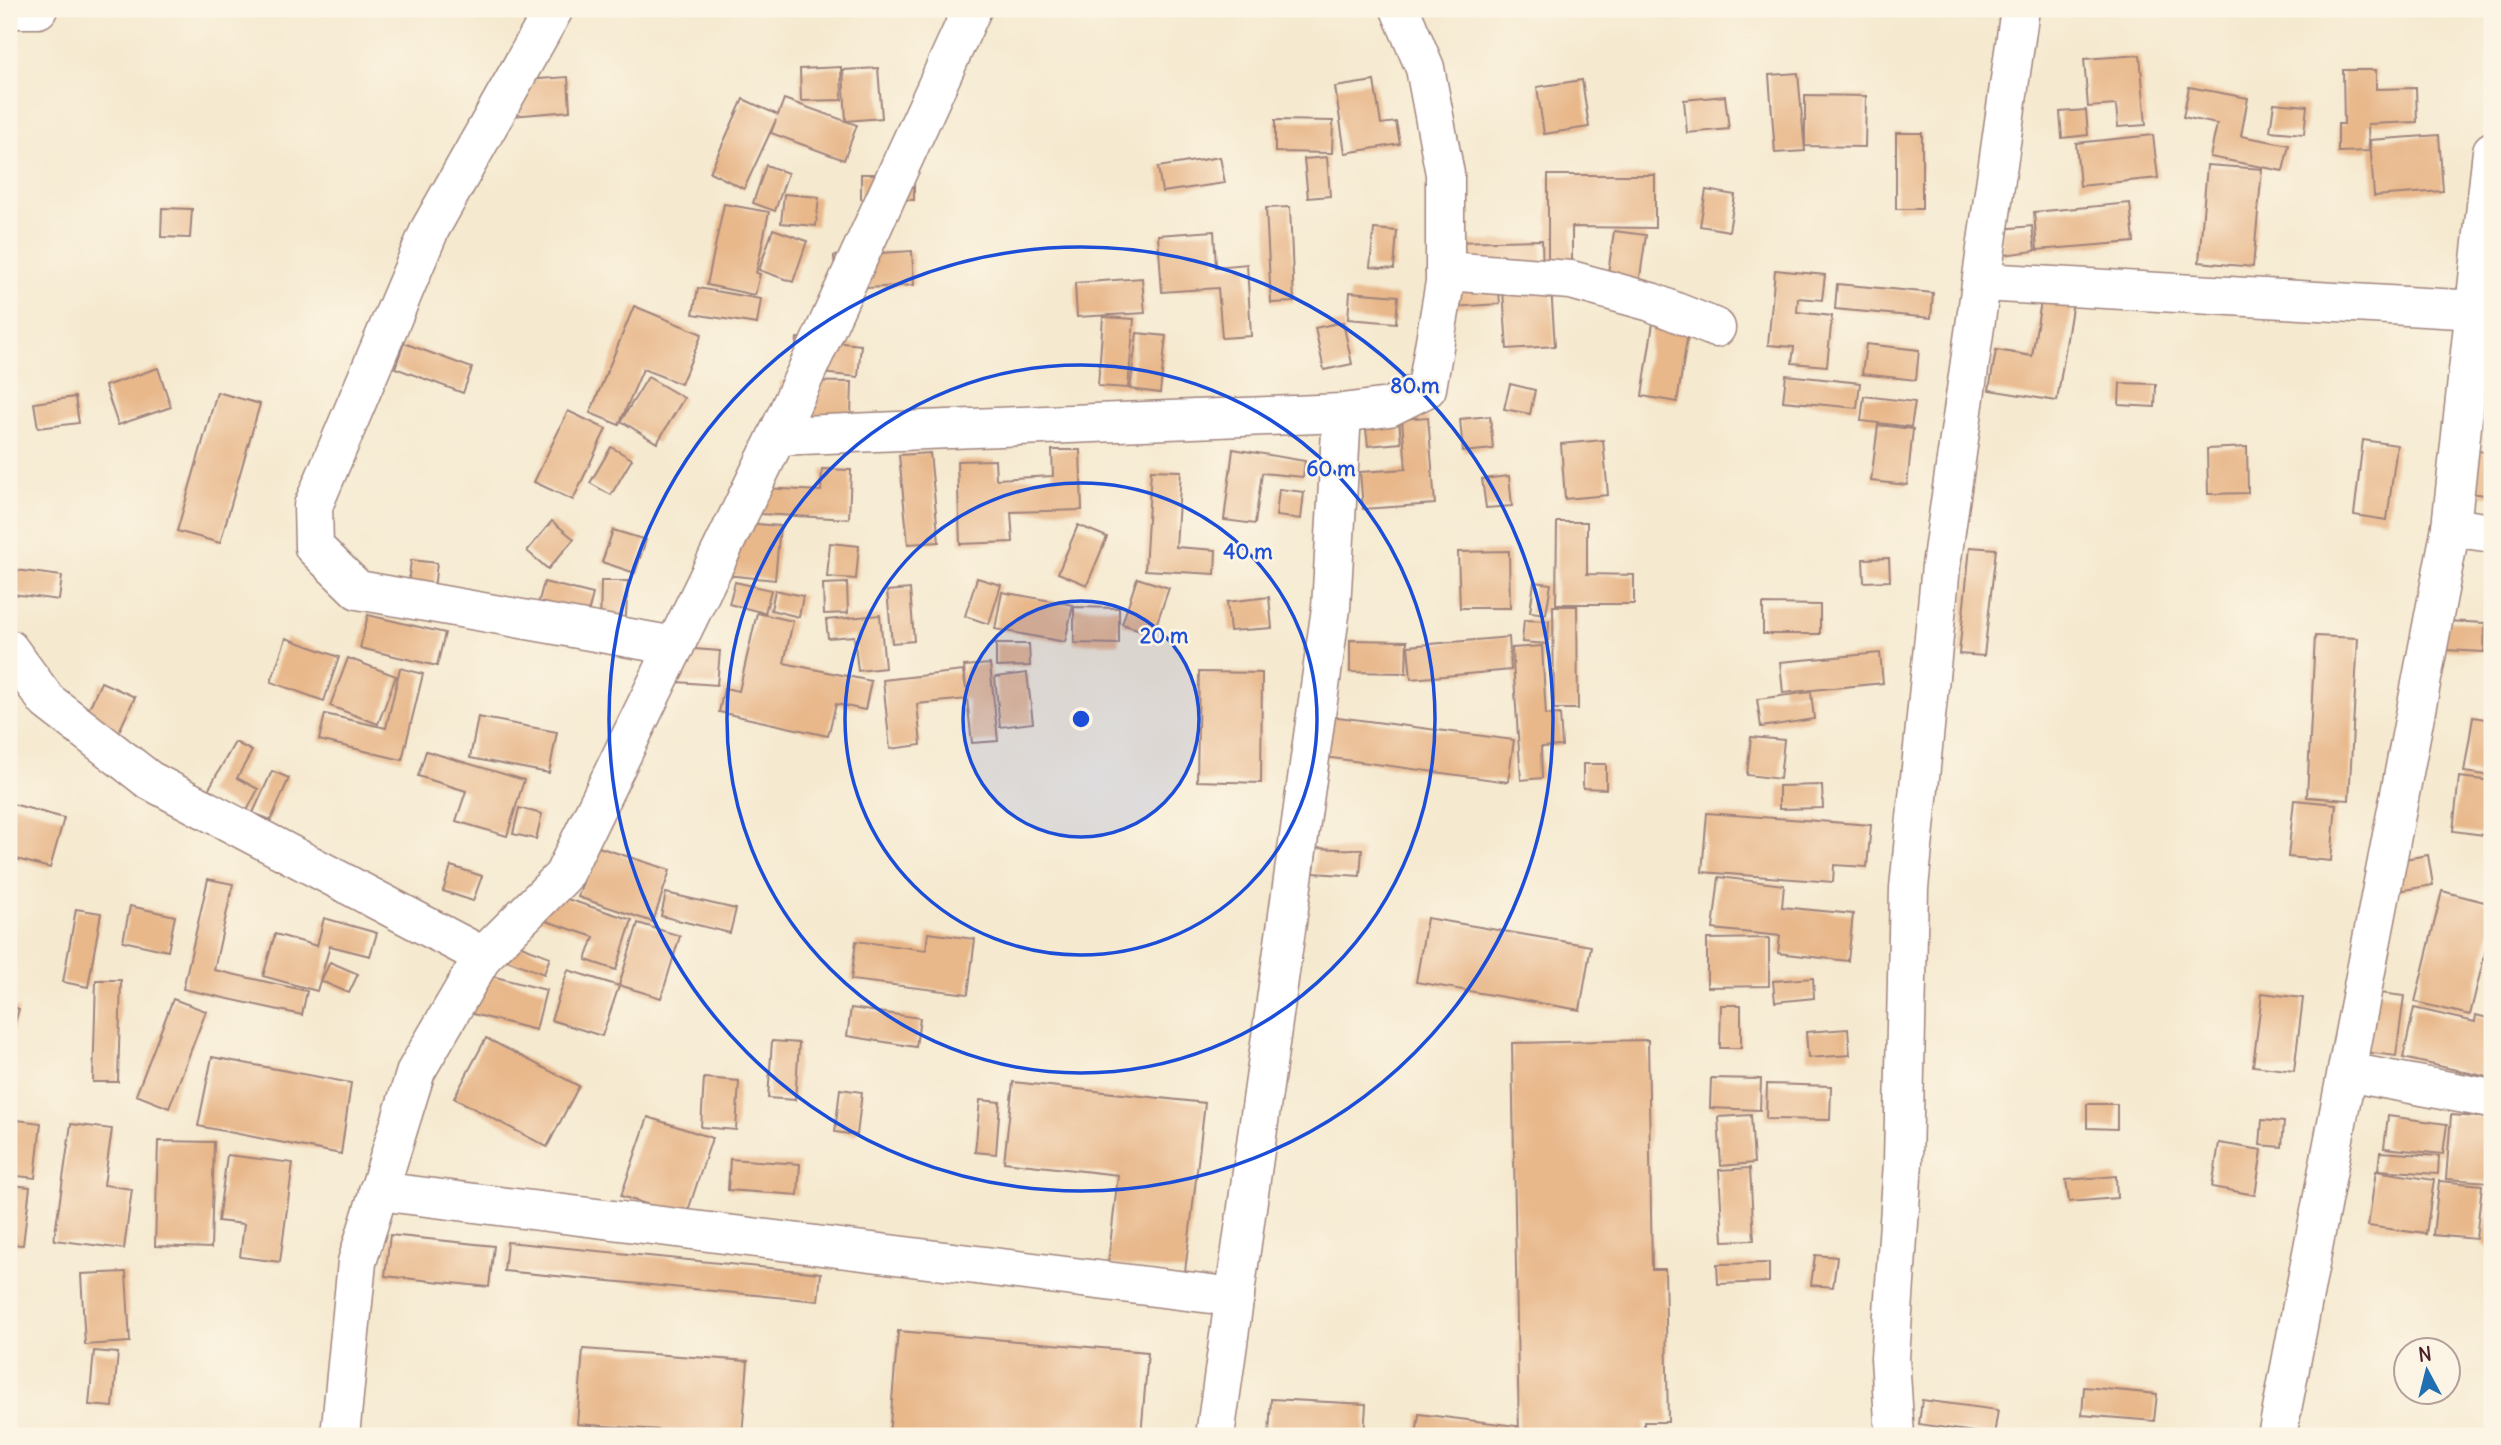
<svg xmlns="http://www.w3.org/2000/svg" width="2501" height="1445" viewBox="0 0 2501 1445" font-family="Delius,sans-serif">
<style>
.building{fill:#e8b78a}
.lines{fill:none;stroke-linecap:round;stroke-linejoin:round}
.minor-casing{stroke:#a0847d;stroke-width:41}
.major-casing{stroke:#a0847d;stroke-width:41}
.minor{stroke:#fff;stroke-width:38}
.major{stroke:#fff;stroke-width:38}
.ring{fill:none;stroke:#1d4ed8;stroke-width:3.5}
.centre{fill:#1d4ed8;stroke:#fcf5e5;stroke-width:3.5}
.ring-label{font-size:21px;text-anchor:middle;font-weight:bold;fill:#1d4ed8;stroke:#fcf5e5;stroke-width:5;stroke-linejoin:round;paint-order:stroke}
</style>
<rect width="100%" height="100%" fill="#fcf5e5"/>
<filter id="ink" filterUnits="userSpaceOnUse"><feTurbulence type="fractalNoise" baseFrequency=".0143" numOctaves="2"/><feDisplacementMap in="SourceGraphic" scale="14" xChannelSelector="R" yChannelSelector="G"/><feConvolveMatrix kernelMatrix="1 2 1 2 8 2 1 2 1" color-interpolation-filters="sRGB"/></filter>
<filter id="wash" filterUnits="userSpaceOnUse"><feTurbulence type="fractalNoise" baseFrequency=".00686" numOctaves="4" result="noise"/><feDisplacementMap in="SourceGraphic" scale="28" xChannelSelector="R" yChannelSelector="G"/><feGaussianBlur stdDeviation="1.57" result="paint"/><feColorMatrix in="noise" values="0 0 0 0 0 0 0 0 0 0 0 0 0 0 0 0 0 1.4 0 .05"/><feComposite in="paint" operator="in"/></filter>
<g filter="url(#wash)">
<rect width="100%" height="100%" fill="#f5e9cf"/>
<g id="blocks">
<g class="building">
<path d="M2140 55 2146 125 2118 127 2116 105 2088 107 2084 59Z"/>
<path d="M841 67 842 100 801 101 800 69Z"/>
<path d="M878 68 882 118 846 121 843 70Z"/>
<path d="M2343 70H2376V89L2416 88 2417 122 2368 124 2369 151 2338 152V124H2344Z"/>
<path d="M1798 73 1805 151 1775 153 1769 75Z"/>
<path d="M568 77 570 111 512 116 509 81Z"/>
<path d="M1582 80 1589 127 1544 134 1537 87Z"/>
<path d="M1374 81 1381 124 1396 122 1400 144 1345 153 1335 87Z"/>
<path d="M2189 87 2248 98 2241 136 2289 145 2283 171 2210 157 2217 124 2183 117Z"/>
<path d="M1805 95 1866 96 1865 147 1805 146Z"/>
<path d="M1725 96 1729 129 1687 133 1684 100Z"/>
<path d="M743 99 778 115 784 99 857 125 844 160 771 133 776 120 744 189 710 172Z"/>
<path d="M2274 103 2307 106 2304 134 2270 131Z"/>
<path d="M2086 110 2088 135 2062 138 2060 112Z"/>
<path d="M1275 120 1333 121 1332 153 1275 152Z"/>
<rect x="1896" y="133" width="26" height="76"/>
<path d="M2153 135 2158 178 2080 186 2076 143Z"/>
<path d="M2439 135 2443 191 2374 196 2370 140Z"/>
<path d="M1220 157 1225 183 1162 192 1158 167Z"/>
<path d="M1327 157 1330 196 1308 198 1304 159Z"/>
<path d="M766 165 788 173 775 211 753 203Z"/>
<path d="M2207 165 2262 169 2253 267 2199 262Z"/>
<path d="M861 174H914V200L861 199Z"/>
<path d="M1548 175H1655V228L1572 227V273H1548Z"/>
<path d="M1706 190 1735 195 1729 231 1700 226Z"/>
<path d="M784 194 819 197 816 226 781 223Z"/>
<path d="M2130 203 2134 242 2037 250 2034 212Z"/>
<path d="M724 204 769 212 756 273 760 274 755 295 707 285Z"/>
<path d="M1290 207 1294 302 1271 303 1266 208Z"/>
<path d="M162 208 192 209 190 238 161 237Z"/>
<path d="M2032 226 2035 251 2003 255 2001 229Z"/>
<path d="M773 229 807 241 793 282 759 270Z"/>
<path d="M1374 229 1397 231 1394 269 1370 267Z"/>
<path d="M1214 231 1216 267 1247 264 1251 336 1222 338 1218 288 1162 292 1158 235Z"/>
<path d="M1614 231 1646 235 1639 284 1607 280Z"/>
<path d="M1542 240 1543 278 1446 280V242Z"/>
<path d="M912 251 914 285 836 290 834 256Z"/>
<path d="M1775 270 1825 275 1822 300 1798 298 1797 312 1832 316 1827 366 1792 363 1794 347 1768 345Z"/>
<path d="M1142 278 1145 313 1077 317 1075 283Z"/>
<path d="M1498 280 1500 304 1452 307 1450 283Z"/>
<path d="M2044 283 2075 289 2057 401 1989 390 1996 350 2032 356Z"/>
<path d="M1837 284 1933 293 1931 318 1835 309Z"/>
<path d="M1551 287 1555 346 1507 349 1503 290Z"/>
<path d="M698 288 761 299 757 324 693 314Z"/>
<path d="M1350 292 1398 296 1396 323 1348 319Z"/>
<path d="M634 306 702 334 681 384 643 369 619 425 590 413Z"/>
<path d="M1654 316 1690 321 1677 402 1642 396Z"/>
<path d="M1103 317 1134 319 1128 388 1098 386Z"/>
<path d="M1343 322 1352 364 1324 370 1315 328Z"/>
<path d="M1137 333 1166 336 1160 393 1130 389Z"/>
<path d="M797 338 861 345 858 377 793 370Z"/>
<path d="M404 343 472 368 463 393 395 368Z"/>
<path d="M1866 344 1919 350 1916 380 1862 374Z"/>
<path d="M158 368 171 407 118 425 105 386Z"/>
<path d="M1786 375 1860 383 1857 408 1783 401Z"/>
<path d="M648 377 684 398 657 443 621 421Z"/>
<path d="M780 381 852 382 851 416 779 415Z"/>
<path d="M2120 383 2156 384 2155 407 2119 405Z"/>
<path d="M1510 384 1535 390 1530 414 1504 409Z"/>
<path d="M217 392 260 404 220 543 177 531Z"/>
<path d="M1864 396 1915 402 1911 427 1861 421Z"/>
<path d="M75 397 79 423 38 428 34 403Z"/>
<path d="M568 411 606 429 573 500 534 482Z"/>
<path d="M1490 416 1493 449 1463 452 1460 419Z"/>
<path d="M1399 417 1401 443 1368 446 1365 421Z"/>
<path d="M1428 417 1435 504 1363 509 1360 472 1406 469 1402 419Z"/>
<path d="M1878 425 1913 429 1907 485 1871 481Z"/>
<path d="M1603 440 1608 495 1565 499 1561 444Z"/>
<path d="M2363 440 2397 445 2387 520 2354 515Z"/>
<path d="M611 447 632 459 611 495 590 483Z"/>
<path d="M2247 447 2248 493 2208 494 2207 449Z"/>
<path d="M1233 449 1305 461 1303 477 1262 473 1255 524 1224 520Z"/>
<path d="M1052 450H1080L1082 510 1011 512 1013 542 960 544 957 461 995 460 996 479 1053 476Z"/>
<path d="M2478 451 2492 453V496L2471 493Z"/>
<path d="M930 453 939 542 908 544 899 455Z"/>
<path d="M822 469 851 470 849 519 761 514 762 488 821 491Z"/>
<path d="M1151 470 1181 471 1176 547 1216 550 1215 574 1145 570Z"/>
<path d="M1509 476 1512 506 1486 508 1482 479Z"/>
<path d="M1279 489 1304 492 1301 519 1276 516Z"/>
<path d="M552 521 574 539 548 569 527 551Z"/>
<path d="M731 522 780 526 775 580 726 575Z"/>
<path d="M1557 522H1587V574L1634 575V604H1556Z"/>
<path d="M1078 525 1107 537 1087 585 1058 573Z"/>
<path d="M613 530 646 540 635 573 602 562Z"/>
<path d="M830 543 859 546 856 579 827 577Z"/>
<path d="M1970 547 1996 549 1984 656 1959 654Z"/>
<path d="M1509 551 1510 608H1460L1458 552Z"/>
<path d="M1889 558 1890 581 1864 582 1863 559Z"/>
<path d="M411 560 437 563 434 589 408 585Z"/>
<path d="M16 570 62 576 59 600 12 594Z"/>
<path d="M977 578 1001 585 989 624 965 616Z"/>
<path d="M1137 578 1169 588 1153 634 1122 624Z"/>
<path d="M601 581H628L625 631 600 630Z"/>
<path d="M544 582 593 594 586 621 537 608Z"/>
<path d="M735 582 771 590 765 613 729 604Z"/>
<path d="M1534 582 1551 584 1546 614 1530 612Z"/>
<path d="M847 583 848 613 824 614 823 584Z"/>
<path d="M910 589 914 641 892 643 887 591Z"/>
<path d="M775 590 803 596 799 617 771 610Z"/>
<path d="M1002 592 1073 605 1065 642 995 629Z"/>
<path d="M1269 597 1272 628 1230 631 1227 602Z"/>
<path d="M1763 604 1820 605V634H1763Z"/>
<path d="M1553 606H1577L1578 709H1554Z"/>
<path d="M1074 607 1119 608V644L1074 643Z"/>
<path d="M757 613 793 621 784 663 871 681 865 710 836 704 828 736 719 712 724 688 739 691Z"/>
<path d="M368 615 445 633 437 666 360 648Z"/>
<path d="M880 615 885 668 858 671 854 636 828 638 826 620Z"/>
<path d="M1524 620 1549 621 1548 644 1522 642Z"/>
<path d="M2446 621 2485 623 2484 652 2445 650Z"/>
<path d="M2315 636 2358 638 2349 800 2307 797Z"/>
<path d="M1509 637 1511 670 1411 679 1408 646Z"/>
<path d="M286 638 339 657 324 701 271 682Z"/>
<path d="M1350 640 1407 641 1406 673 1350 672Z"/>
<path d="M996 644H1029L1030 666 996 667Z"/>
<path d="M1542 646 1546 715 1560 714 1562 746 1541 747 1542 778 1521 780 1512 648Z"/>
<path d="M667 647 720 651 717 685 664 681Z"/>
<path d="M1880 653 1883 683 1783 693 1780 662Z"/>
<path d="M348 658 396 676 378 724 330 706Z"/>
<path d="M990 664 998 741 972 743 967 699 917 704 921 745 890 749 883 680 963 671 966 688 964 666Z"/>
<path d="M400 668 423 674 402 760 319 740 325 714 386 728Z"/>
<path d="M1199 672 1262 673 1261 783 1197 781Z"/>
<path d="M1027 673 1033 723 1000 727 995 677Z"/>
<path d="M101 682 135 697 110 751 86 715Z"/>
<path d="M1811 692 1814 719 1761 727 1757 699Z"/>
<path d="M1330 716 1514 740 1508 782 1324 757Z"/>
<path d="M478 717 557 732 549 773 470 758Z"/>
<path d="M2473 717 2492 720V776L2464 772Z"/>
<path d="M1751 737 1784 740 1780 779 1747 775Z"/>
<path d="M235 742 252 751 237 778 258 789 246 813 207 792Z"/>
<path d="M426 751 524 780 507 836 456 821 466 791 418 776Z"/>
<path d="M1583 764H1606V789L1583 788Z"/>
<path d="M272 771 289 778 271 820 253 813Z"/>
<path d="M2459 777 2492 781V836L2453 831Z"/>
<path d="M1822 785 1823 808 1779 809V786Z"/>
<path d="M2294 800 2336 804 2331 861 2288 857Z"/>
<path d="M9 803 64 818 50 868 9 857Z"/>
<path d="M519 808 542 814 536 839 513 834Z"/>
<path d="M1707 813 1871 825 1867 867 1834 865 1833 882 1702 872Z"/>
<path d="M595 846 670 870 653 922 578 897Z"/>
<path d="M1316 848 1362 850 1360 876 1314 873Z"/>
<path d="M2428 855 2433 885 2398 891 2393 861Z"/>
<path d="M451 866 482 876 473 901 443 891Z"/>
<path d="M1719 877 1784 885 1782 907 1853 914 1848 961 1778 953 1780 936 1713 929Z"/>
<path d="M208 879 233 884 214 970 307 991 302 1015 183 989Z"/>
<path d="M533 888 632 920 616 970 586 960 594 937 525 914Z"/>
<path d="M2442 891 2492 904V924L2470 1015 2415 1002Z"/>
<path d="M666 893 736 909 730 933 661 916Z"/>
<path d="M130 906 175 916 168 951 123 941Z"/>
<path d="M76 909 101 913 88 987 63 982Z"/>
<path d="M324 918 377 933 370 956 330 946 317 991 263 976 275 934 317 946Z"/>
<path d="M1427 918 1591 946 1580 1010 1416 982Z"/>
<path d="M638 923 680 936 661 998 619 985Z"/>
<path d="M928 933 975 939 968 994 851 980 856 941 926 950Z"/>
<path d="M1769 938V986L1707 987V939Z"/>
<path d="M511 942 550 957 544 974 504 959Z"/>
<path d="M330 962 358 974 349 993 321 981Z"/>
<path d="M568 970 619 986 602 1036 551 1020Z"/>
<path d="M476 972 546 990 536 1030 465 1012Z"/>
<path d="M1813 978 1814 998 1775 1002 1773 981Z"/>
<path d="M96 980H121L118 1082H93Z"/>
<path d="M2372 992 2404 996 2396 1056 2364 1052Z"/>
<path d="M2262 993 2303 998 2294 1071 2253 1066Z"/>
<path d="M173 999 206 1011 169 1108 136 1095Z"/>
<path d="M1721 1005H1741V1048H1720Z"/>
<path d="M9 1006 19 1009 11 1036 9 1035Z"/>
<path d="M851 1008 920 1018 916 1047 847 1036Z"/>
<path d="M2414 1008 2475 1022 2476 1015 2492 1019V1078L2403 1058Z"/>
<path d="M1848 1029 1850 1055 1808 1058 1806 1032Z"/>
<path d="M486 1038 579 1086 547 1147 454 1098Z"/>
<path d="M1648 1040 1652 1269H1665L1668 1422H1644V1436H1519L1512 1043Z"/>
<path d="M772 1041 799 1043 795 1100 768 1098Z"/>
<path d="M212 1057 351 1083 341 1154 198 1126Z"/>
<path d="M704 1078 739 1081 736 1130 701 1127Z"/>
<path d="M1711 1078 1761 1079 1760 1110 1710 1108Z"/>
<path d="M1013 1082 1205 1103 1185 1272 1108 1264 1118 1175 1004 1162Z"/>
<path d="M1767 1084 1831 1086 1830 1120 1766 1119Z"/>
<path d="M840 1089 862 1092 857 1135 835 1132Z"/>
<path d="M980 1100 1000 1102 996 1154 975 1152Z"/>
<path d="M2087 1104H2117V1129L2087 1128Z"/>
<path d="M1751 1115 1754 1163 1721 1166 1718 1117Z"/>
<path d="M2451 1115 2492 1118 2490 1182 2446 1179Z"/>
<path d="M2388 1116 2447 1124 2443 1154 2384 1148Z"/>
<path d="M648 1117 712 1138 686 1217 621 1196Z"/>
<path d="M9 1119 41 1123 35 1178 9 1175Z"/>
<path d="M2262 1120 2284 1122 2282 1147 2260 1145Z"/>
<path d="M71 1124 112 1129 104 1185 132 1189 124 1249 54 1240Z"/>
<path d="M158 1141 214 1142 211 1248 155 1246Z"/>
<path d="M2219 1143 2262 1150 2255 1195 2212 1187Z"/>
<path d="M2380 1152 2439 1156 2438 1174 2378 1170Z"/>
<path d="M227 1155 293 1163 280 1262 240 1257 244 1224 218 1221Z"/>
<path d="M730 1159 800 1164 798 1195 728 1190Z"/>
<path d="M1750 1168 1754 1240 1723 1241 1719 1170Z"/>
<path d="M2376 1171 2434 1180 2426 1234 2368 1226Z"/>
<path d="M2116 1176 2117 1198 2069 1202 2066 1180Z"/>
<path d="M2439 1181 2482 1185 2476 1239 2433 1235Z"/>
<path d="M9 1185 30 1187 23 1245 9 1244Z"/>
<path d="M2491 1202H2492V1248L2482 1246Z"/>
<path d="M390 1235 494 1246 489 1287 385 1276Z"/>
<path d="M507 1242 821 1273 818 1301 504 1271Z"/>
<path d="M1815 1255 1837 1257 1833 1287 1811 1285Z"/>
<path d="M1769 1263V1282L1718 1284 1717 1264Z"/>
<path d="M126 1272 130 1342 85 1345 81 1274Z"/>
<path d="M898 1331 1148 1352 1141 1436H889Z"/>
<path d="M583 1349 748 1361 742 1436 577 1424Z"/>
<path d="M94 1351 118 1353 113 1407 89 1405Z"/>
<path d="M2084 1387 2157 1394 2154 1421 2082 1415Z"/>
<path d="M1271 1399 1366 1404 1364 1436H1269Z"/>
<path d="M1922 1400 1998 1410 1994 1435 1919 1424Z"/>
<path d="M1419 1414 1517 1426 1515 1436H1416Z"/>
</g>
</g>
</g>
<g filter="url(#ink)">
<use href="#blocks" fill-opacity="0" stroke="#a0847d" stroke-width="2"/>
<g class="lines">
<defs>
<g id="minor">
<path d="M554 9 430 229 313 506 314 547 358 590 675 646"/>
<path d="M1445 271 1571 280 1651 302 1716 328"/>
<path d="M1982 282 2477 310"/>
<path d="M777 436 1342 413 1389 407 1427 388 1445 282V174L1425 68 1400 9"/>
<path d="M2451 527 2492 533"/>
<path d="M9 649 47 701 149 780 483 956"/>
<path d="M2347 1072 2492 1099"/>
<path d="M378 1191 1235 1297"/>
<path d="M340 1436 357 1262 416 1071 483 956 563 876 777 436 972 9"/>
<path d="M1215 1436 1331 608 1342 413"/>
<path d="M1895 1436 1890 1358 1903 1162 1909 888 1941 566 2020 9"/>
<path d="M2277 1436 2451 527 2492 151"/>
</g>
<path id="major" d="M9 9H38"/>
</defs>
<use href="#minor" class="minor-casing"/>
<use href="#major" class="major-casing"/>
<use href="#minor" class="minor"/>
<use href="#major" class="major"/>
</g>
</g>
<circle cx="1081" cy="719" r="118" fill="#1d4ed8" fill-opacity=".12"/>
<g class="ring">
<circle cx="1081" cy="719" r="118"/>
<circle cx="1081" cy="719" r="236"/>
<circle cx="1081" cy="719" r="354"/>
<circle cx="1081" cy="719" r="472"/>
</g>
<circle cx="1081" cy="719" r="10" class="centre"/>
<g class="ring-label">
<text x="1415" y="393">80 m</text>
<text x="1331" y="476">60 m</text>
<text x="1248" y="559">40 m</text>
<text x="1164" y="643">20 m</text>
</g>
<rect width="2501" height="1445" fill="none" stroke="#fcf5e5" stroke-width="35"/>
<g transform="translate(2427 1371) rotate(353)"><circle r="33" fill="#fcf5e5" stroke="#b59f9b" stroke-width="2"/>
<path d="M0-5L12 26L0 18L-12 26Z" fill="#1f6fb2"/>
<text y="-10" font-size="19" font-weight="bold" text-anchor="middle" fill="#4a1f2b">N</text>
</g>
</svg>
